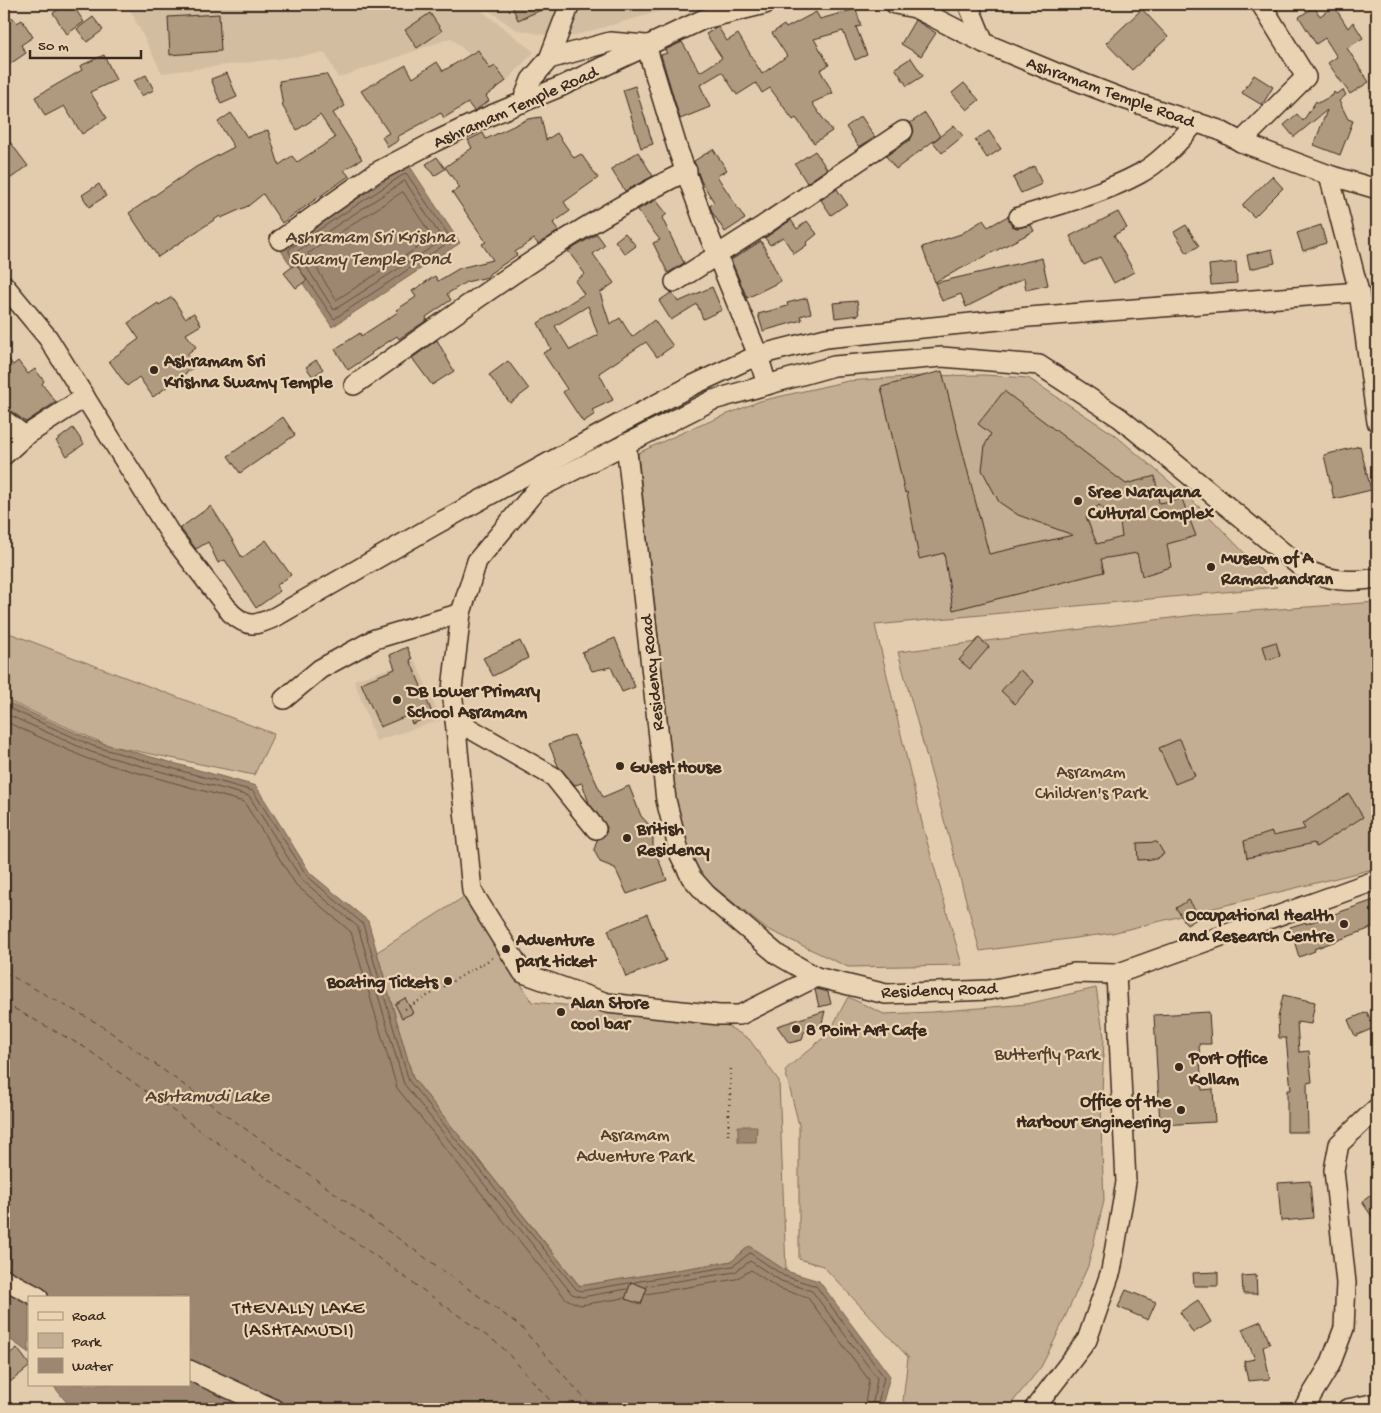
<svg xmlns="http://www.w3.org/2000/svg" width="1381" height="1413" viewBox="0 0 1381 1413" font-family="'Gochi Hand',sans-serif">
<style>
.built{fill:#d3bda0}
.green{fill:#c4ae93;stroke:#806c58}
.water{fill:#9d8770;stroke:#76624f}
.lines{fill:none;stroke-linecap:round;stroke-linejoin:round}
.shore{stroke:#624f3f;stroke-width:1}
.ferry{stroke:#544132;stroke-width:1;stroke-dasharray:6 5;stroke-linecap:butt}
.building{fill:#af9a80;stroke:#3b2a1e;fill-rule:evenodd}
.minor-casing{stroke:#3b2a1e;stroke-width:22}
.path{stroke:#3b2a1e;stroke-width:2.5;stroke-dasharray:1 4;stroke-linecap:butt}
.minor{stroke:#ead3b3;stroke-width:19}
.poi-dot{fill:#3b2a1e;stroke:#ead3b3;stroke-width:2}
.labels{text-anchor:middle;stroke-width:4.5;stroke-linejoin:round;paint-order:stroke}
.street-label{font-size:18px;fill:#3b2a1e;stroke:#ead3b3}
.poi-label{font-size:18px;font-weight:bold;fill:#3b2a1e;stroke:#ead3b3;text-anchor:start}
.park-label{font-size:18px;fill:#503e30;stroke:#ead3b3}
.water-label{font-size:19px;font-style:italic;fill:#544132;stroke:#ead3b3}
.neighbourhood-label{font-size:19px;letter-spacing:1px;fill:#3b2a1e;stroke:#ead3b3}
</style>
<rect width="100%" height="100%" fill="#e3ccad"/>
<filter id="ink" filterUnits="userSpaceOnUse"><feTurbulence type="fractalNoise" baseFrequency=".02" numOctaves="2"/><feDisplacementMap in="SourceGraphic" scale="10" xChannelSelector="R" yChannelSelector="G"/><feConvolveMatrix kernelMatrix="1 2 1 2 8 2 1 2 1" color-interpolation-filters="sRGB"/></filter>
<g filter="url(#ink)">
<g class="built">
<path d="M127 4H473L534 52 503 85 451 38 338 78 325 53 162 73Z"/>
<path d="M480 4H686L562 39 515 29Z"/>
<path d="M415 660 441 720 376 741 354 680Z"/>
</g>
<g class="green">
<path d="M984 375 1028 378 1115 435 1205 512 1277 587 875 625 924 831 962 965 848 967 765 928 683 862 638 453 686 431 760 401 848 381 921 376Z"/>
<path d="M1377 602V868L1112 933 980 951 898 652 1195 615Z"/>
<path d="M4 631 9 633 274 734 254 775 107 745 4 699Z"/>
<path d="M467 895 532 1002 716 1019 749 1039 779 1081 786 1271 749 1246 732 1261 580 1286 413 1078 377 952Z"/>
<path d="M1096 988 1104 1037 1101 1125 1104 1201 1088 1266 1056 1337 1041 1367 1007 1409H908L903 1401 908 1357 823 1266 799 1259V1125L785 1070 829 1033 848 997 884 1014 932 1012 1027 1004Z"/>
</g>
<g class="water">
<path d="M409 165 460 243 332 327 280 249Z"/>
<path d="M4 701 94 741 256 786 310 873 368 921 413 1078 579 1286 732 1261 749 1246 786 1271 819 1281 890 1376 882 1406 884 1409H72L52 1384H189V1297H29V1353L4 1335Z"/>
<path d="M738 1126H757L756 1142H738Z"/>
</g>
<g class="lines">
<g class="shore">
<path d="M405 181 443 240 334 310 297 252Z"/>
<path d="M403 192 433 238 336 300 308 254Z"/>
<path d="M296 263 289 252V249L406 173 452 240 334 319 308 281"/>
<path d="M4 706 93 746 253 791 307 876 363 924 409 1081 576 1289 581 1291 629 1283"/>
<path d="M4 713 91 752 249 796 302 880 358 927 404 1084 572 1294 582 1297 627 1289"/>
<path d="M4 721 88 759 244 802 296 885 351 932 397 1088 566 1299 580 1305 624 1298"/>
<path d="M634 1282 733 1266 750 1253 784 1276 816 1286 884 1377 878 1404 879 1409"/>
<path d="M646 1286 735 1272 750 1261 781 1281 812 1291 877 1378 872 1409"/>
<path d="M646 1294 736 1279 751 1270 778 1288 808 1298 869 1380 864 1409"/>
</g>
<g class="ferry">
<path d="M4 972 99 1024 519 1325 594 1409"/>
<path d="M4 1003 84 1047 501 1346 558 1409"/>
</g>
</g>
<g class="building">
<path d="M67 4H72L84 22 67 34 53 13Z"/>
<path d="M511 4H555L518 20Z"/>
<path d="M1334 6 1348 28 1353 22 1363 38 1347 48 1369 82 1350 94 1328 63 1337 57 1325 38 1316 44 1299 17 1314 7 1320 16Z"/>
<path d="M856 9 861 26 856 27 867 55 855 60 843 31 814 39 829 65 820 70 833 93 812 103 832 131 814 143 796 118 793 120 770 88 762 93 756 83 737 95 722 72 700 85 710 107 680 119 661 55 667 53 665 50 682 42 700 72 722 58 706 34 718 27 727 41 738 34 762 74 787 56 772 33 784 25 786 28 816 12 820 19Z"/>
<path d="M1142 9 1168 37 1132 70 1106 43Z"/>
<path d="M430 13 442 31 417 48 405 30Z"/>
<path d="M219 14 221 51 170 55 168 17Z"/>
<path d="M12 17 17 23 22 20 33 37 21 45 26 53 4 68V23Z"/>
<path d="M93 17 103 30 87 42 77 29Z"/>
<path d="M915 20 936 33 921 56 901 44Z"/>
<path d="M478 50 490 69 495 66 506 81 486 96 489 101 474 111 468 103 444 118 441 113 397 137 399 140 388 147 382 137 389 133 361 91 406 65 413 78 437 62 443 71Z"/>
<path d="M104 55 116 80 90 92 107 118 82 134 64 106 45 116 35 97 82 70 80 66Z"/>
<path d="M911 58 923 76 907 86 895 68Z"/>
<path d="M227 73 237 97 221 104 211 79Z"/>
<path d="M326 74 345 106 333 113 362 159 344 170 349 176 282 223 263 194 248 206 221 218 220 216 158 257 129 213 196 167 234 147 218 122 231 113 247 137 268 130 279 165 292 156 297 162 335 138 320 115 297 130 283 107 279 81Z"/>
<path d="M146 75 154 90 141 96 134 81Z"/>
<path d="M1254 75 1273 87 1262 105 1242 93Z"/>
<path d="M964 83 979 100 967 110 952 93Z"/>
<path d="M635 86 653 144 641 148 623 90Z"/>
<path d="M1343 90 1346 95 1339 101 1348 119 1353 121 1340 155 1314 145 1327 110 1294 137 1284 125 1297 114 1303 121 1316 101 1318 103 1333 95 1334 92 1336 94Z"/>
<path d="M925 113 940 136 896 169 886 156 910 140 914 131 910 123Z"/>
<path d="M861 116 875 137 859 147 846 127Z"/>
<path d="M541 117 546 140 557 133 574 158 581 154 598 178 564 202 570 211 553 223 559 231 538 244 534 239 515 252 517 255 489 274 488 277 466 282 447 294 451 300 426 317 427 320 399 339 397 336 371 353 372 354 348 370 335 349 360 333 361 336 398 312 396 310 416 297 412 291 435 276 438 281 460 268 493 260 482 244 486 242 452 192 460 188 445 167 472 148 468 140 483 133 486 139 528 119Z"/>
<path d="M954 125 963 136 942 153 933 142Z"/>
<path d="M989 131 1001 149 987 158 975 140Z"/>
<path d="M4 134 28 166 4 183Z"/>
<path d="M713 149 727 170 717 176 745 219 725 232 712 212 710 206 714 202 701 181 694 161Z"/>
<path d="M815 151 827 169 807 183 795 164Z"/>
<path d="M638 152 653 176 625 191 611 169Z"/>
<path d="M437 157 445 169 434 176 426 164Z"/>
<path d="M1034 166 1042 184 1021 193 1013 178Z"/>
<path d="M1272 176 1283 188 1254 217 1242 205Z"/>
<path d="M99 184 106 196 89 207 82 195Z"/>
<path d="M837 189 847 204 831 215 821 200Z"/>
<path d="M656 200 667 214 662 218 684 263 668 273 653 243 660 240 637 210Z"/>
<path d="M1118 212 1127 228 1114 235 1134 272 1114 283 1100 257 1084 265 1070 236Z"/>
<path d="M1008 216 1012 226 1017 228 1031 225 1034 231 935 282 922 247 961 234 983 220 988 227Z"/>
<path d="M791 220 797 229 807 221 817 234 806 243 807 245 794 254 783 237 770 245 765 238Z"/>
<path d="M1186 225 1199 246 1187 253 1174 232Z"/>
<path d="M1321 225 1326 243 1303 251 1297 233Z"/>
<path d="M625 233 636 246 625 254 615 241Z"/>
<path d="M597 234 605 245 593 254 614 283 600 293 610 324 620 318 632 337 654 320 673 346 657 357 646 342 599 373 613 400 592 410 595 414 583 422 563 392 567 389 543 353 551 349 538 323 584 294 575 281 585 274 568 251ZM588 306 598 335 570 350 555 326Z"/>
<path d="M761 241 781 281 747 298 731 260Z"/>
<path d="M1272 249 1275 263 1250 269 1247 255Z"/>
<path d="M1042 258 1048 285 1026 290 1024 278 966 307 961 294 942 301 935 283Z"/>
<path d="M1236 262 1237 283 1211 285 1209 265Z"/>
<path d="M296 264 307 280 296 288 284 273Z"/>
<path d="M712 287 722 310 703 319 697 304 671 320 659 301 672 292 678 302Z"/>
<path d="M172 297 185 318 194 313 201 325 186 334 196 347 187 354 196 366 153 397 139 377 127 386 109 361 139 339 128 323 158 303 159 305Z"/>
<path d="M807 298 811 313 800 316 802 320 763 331 758 314 788 306 787 303Z"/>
<path d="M857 301 859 315 835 318 833 303Z"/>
<path d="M437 340 454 371 432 385 412 358Z"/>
<path d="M4 353 13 365 18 361 28 374 35 369 44 381 42 384 56 402 26 422 11 411 4 409Z"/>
<path d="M316 360 323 369 313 377 306 367Z"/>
<path d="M508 361 529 389 510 403 489 375Z"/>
<path d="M942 371 989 554 1073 535 1018 515 999 502 982 470 985 445 991 434 978 424 1004 391 1126 484 1155 476 1159 503 1182 499 1196 536 1167 544 1171 567 1142 576 1137 553 1101 559 1104 572 953 610 944 553 919 559 907 492 905 493 881 387ZM1099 505 1120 522 1122 537 1097 544 1086 517Z"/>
<path d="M283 417 295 435 240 473 228 456Z"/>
<path d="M73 428 84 444 67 456 56 441Z"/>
<path d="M1360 446 1371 490 1334 499 1324 455Z"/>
<path d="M211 506 233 541 242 558 266 540 291 575 276 586 280 591 256 608 225 560 218 563 208 542 196 549 180 528Z"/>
<path d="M615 638 635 687 622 692 611 667 592 671 582 652Z"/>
<path d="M979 638 989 647 970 669 959 660Z"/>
<path d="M520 641 528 658 493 676 483 658Z"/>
<path d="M1276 642 1280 656 1267 660 1263 646Z"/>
<path d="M407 647 412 659 410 660 433 715 412 724 409 715 380 727 361 683 395 669 390 655Z"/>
<path d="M1020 670 1034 682 1015 704 1001 691Z"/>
<path d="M574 735 603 797 629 786 641 816 653 829V847L667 880 627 894 615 868 600 862 594 850 597 840 606 833 607 827 589 803 582 783 575 785 558 766 549 744Z"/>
<path d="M1180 739 1195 776 1175 784 1159 748Z"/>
<path d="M1349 794 1363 817 1316 847 1314 843 1247 858 1244 841 1272 832 1273 836 1305 829 1302 824Z"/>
<path d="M1157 842 1164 854 1156 859 1138 860 1137 843Z"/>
<path d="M1377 899V926L1314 949 1315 951 1299 957 1290 927 1306 922V924Z"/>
<path d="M1189 900 1200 917 1187 925 1176 908Z"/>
<path d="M647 914 666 961 626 977 608 930Z"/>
<path d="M817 989 828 992 831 1004 819 1007 815 990Z"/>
<path d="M1283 995 1315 1002 1311 1024 1297 1022 1299 1052 1309 1051 1312 1082 1307 1083 1308 1132H1287V1090H1291L1286 1038H1279L1278 1018Z"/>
<path d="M405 998 413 1013 402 1018 395 1004Z"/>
<path d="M825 1011 821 1027 804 1032 802 1040 789 1043 777 1026Z"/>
<path d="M1209 1012 1211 1044H1199L1202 1090 1213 1089 1215 1122 1160 1125 1154 1015Z"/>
<path d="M1367 1012 1374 1028 1355 1036 1348 1020Z"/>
<path d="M1310 1181 1313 1218 1281 1221 1278 1183Z"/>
<path d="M1377 1190V1224L1362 1202Z"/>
<path d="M1218 1272V1286H1194L1193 1273Z"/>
<path d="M1256 1275 1257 1294H1243L1242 1276Z"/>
<path d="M631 1282 647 1288 641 1304 625 1299Z"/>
<path d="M1126 1290 1156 1302 1148 1320 1118 1307Z"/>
<path d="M1198 1300 1211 1322 1193 1333 1180 1312Z"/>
<path d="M1261 1321 1270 1344 1263 1347 1270 1379 1248 1381 1244 1361 1255 1359 1242 1329Z"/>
<path d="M17 1348 29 1364V1367L10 1382 4 1375V1358Z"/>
</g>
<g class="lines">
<defs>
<g id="minor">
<path d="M895 4 915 8 984 43 1054 72 1124 99 1219 130 1241 142 1329 175 1377 189"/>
<path d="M968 4 984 43"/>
<path d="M549 59 570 4"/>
<path d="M522 103 531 80 549 59 610 42 646 45 678 150 706 228 758 355 767 385"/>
<path d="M1241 142 1306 77 1261 4"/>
<path d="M1329 175 1359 292 1377 422"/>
<path d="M1019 217C1060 204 1102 194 1139 174 1161 162 1180 141 1196 122"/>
<path d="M280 240 375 173 434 142 489 116 562 86 704 19 765 4"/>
<path d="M675 282 761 227 903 131"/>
<path d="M4 285 48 338 171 535 231 613C248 628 254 626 275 617L435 525 619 424 691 386 758 355 826 338 1029 317 1359 292"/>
<path d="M354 385C462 310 568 229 687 171"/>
<path d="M4 420 25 436"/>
<path d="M626 443 666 800 680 855 691 877 707 895 778 955 816 977 886 994 989 990 1074 973 1116 974 1377 880"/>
<path d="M4 455 25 436 85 397"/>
<path d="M284 699 320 669 375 639 461 613"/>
<path d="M455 720 554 777 596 829"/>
<path d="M816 977 740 1015H719L607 1003 523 973 472 891 452 689 461 613 477 561 537 489 713 400 834 366 942 357 1039 365 1120 418 1302 568C1330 581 1347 583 1377 578"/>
<path d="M4 1279 38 1297"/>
<path d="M189 1370 274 1409"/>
<path d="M1034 1409 1087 1340 1111 1271 1126 1182 1116 974"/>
<path d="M1303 1409 1330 1365 1344 1328 1346 1283 1334 1170 1339 1144 1377 1108"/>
<path d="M1347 1409 1377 1403"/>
</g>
</defs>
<use href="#minor" class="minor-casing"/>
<g class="path">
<path d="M405 1009 494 957"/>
<path d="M728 1135 731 1067"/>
</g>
<use href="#minor" class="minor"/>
</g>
</g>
<g class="poi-dot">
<circle cx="154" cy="370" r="5"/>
<circle cx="1078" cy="501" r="5"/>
<circle cx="1211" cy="567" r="5"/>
<circle cx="397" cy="700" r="5"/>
<circle cx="620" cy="766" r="5"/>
<circle cx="627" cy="838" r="5"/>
<circle cx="1344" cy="924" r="5"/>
<circle cx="506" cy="949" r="5"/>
<circle cx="448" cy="981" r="5"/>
<circle cx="561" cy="1012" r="5"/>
<circle cx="796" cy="1029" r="5"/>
<circle cx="1179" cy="1067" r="5"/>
<circle cx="1181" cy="1110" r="5"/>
</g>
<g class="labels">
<g class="street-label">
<text transform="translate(1111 91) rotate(20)" y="6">Ashramam Temple Road</text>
<text transform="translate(515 106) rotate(-24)" y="6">Ashramam Temple Road</text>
<text transform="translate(651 673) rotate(-96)" y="6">Residency Road</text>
<text transform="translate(939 989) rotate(-2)" y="6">Residency Road</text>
</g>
<g class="poi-label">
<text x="164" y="366">Ashramam Sri<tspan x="164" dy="21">Krishna Swamy Temple</tspan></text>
<text x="1088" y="497">Sree Narayana<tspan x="1088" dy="21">Cultural Complex</tspan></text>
<text x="1221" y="563">Museum of A<tspan x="1221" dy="21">Ramachandran</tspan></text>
<text x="407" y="696">DB Lower Primary<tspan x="407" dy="21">School Asramam</tspan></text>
<text x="630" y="772">Guest House</text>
<text x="637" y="834">British<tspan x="637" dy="21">Residency</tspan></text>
<text x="1334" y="920" text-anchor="end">Occupational Health<tspan x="1334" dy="21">and Research Centre</tspan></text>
<text x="516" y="945">Adventure<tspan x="516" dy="21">park ticket</tspan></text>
<text x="438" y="987" text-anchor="end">Boating Tickets</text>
<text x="571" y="1008">Alan Store<tspan x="571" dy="21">cool bar</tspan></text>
<text x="806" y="1035">8 Point Art Cafe</text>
<text x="1189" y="1063">Port Office<tspan x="1189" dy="21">Kollam</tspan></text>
<text x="1171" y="1106" text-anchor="end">Office of the<tspan x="1171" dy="21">Harbour Engineering</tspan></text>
</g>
<g class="park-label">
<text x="1091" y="777">Asramam<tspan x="1091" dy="21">Children's Park</tspan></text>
<text x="1047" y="1059">Butterfly Park</text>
<text x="635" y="1140">Asramam<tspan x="635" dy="21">Adventure Park</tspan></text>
</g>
<g class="water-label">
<text x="370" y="242">Ashramam Sri Krishna<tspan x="370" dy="22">Swamy Temple Pond</tspan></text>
<text x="207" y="1101">Ashtamudi Lake</text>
</g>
<g class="neighbourhood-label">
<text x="299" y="1313">THEVALLY LAKE<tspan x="299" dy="22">(ASHTAMUDI)</tspan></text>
</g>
</g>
<rect width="1381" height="1413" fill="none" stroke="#ead3b3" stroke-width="20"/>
<rect x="10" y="10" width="1361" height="1393" fill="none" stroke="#3b2a1e" stroke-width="2" filter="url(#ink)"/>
<rect x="28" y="1296" width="162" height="90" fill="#ead3b3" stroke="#a48f77"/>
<rect x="38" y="1312" width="25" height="8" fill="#ead3b3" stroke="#a48f77"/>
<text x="72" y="1320" font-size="15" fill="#3b2a1e">Road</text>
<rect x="38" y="1333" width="25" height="15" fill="#c4ae93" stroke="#a48f77"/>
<text x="72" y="1346" font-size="15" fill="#3b2a1e">Park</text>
<rect x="38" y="1358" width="25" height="15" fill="#9d8770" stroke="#a48f77"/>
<text x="72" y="1370" font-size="15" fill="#3b2a1e">Water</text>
<path d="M30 50v8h111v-8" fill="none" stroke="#3b2a1e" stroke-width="2.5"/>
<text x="38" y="50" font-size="15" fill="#3b2a1e" stroke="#ead3b3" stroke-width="4" paint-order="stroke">50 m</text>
</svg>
